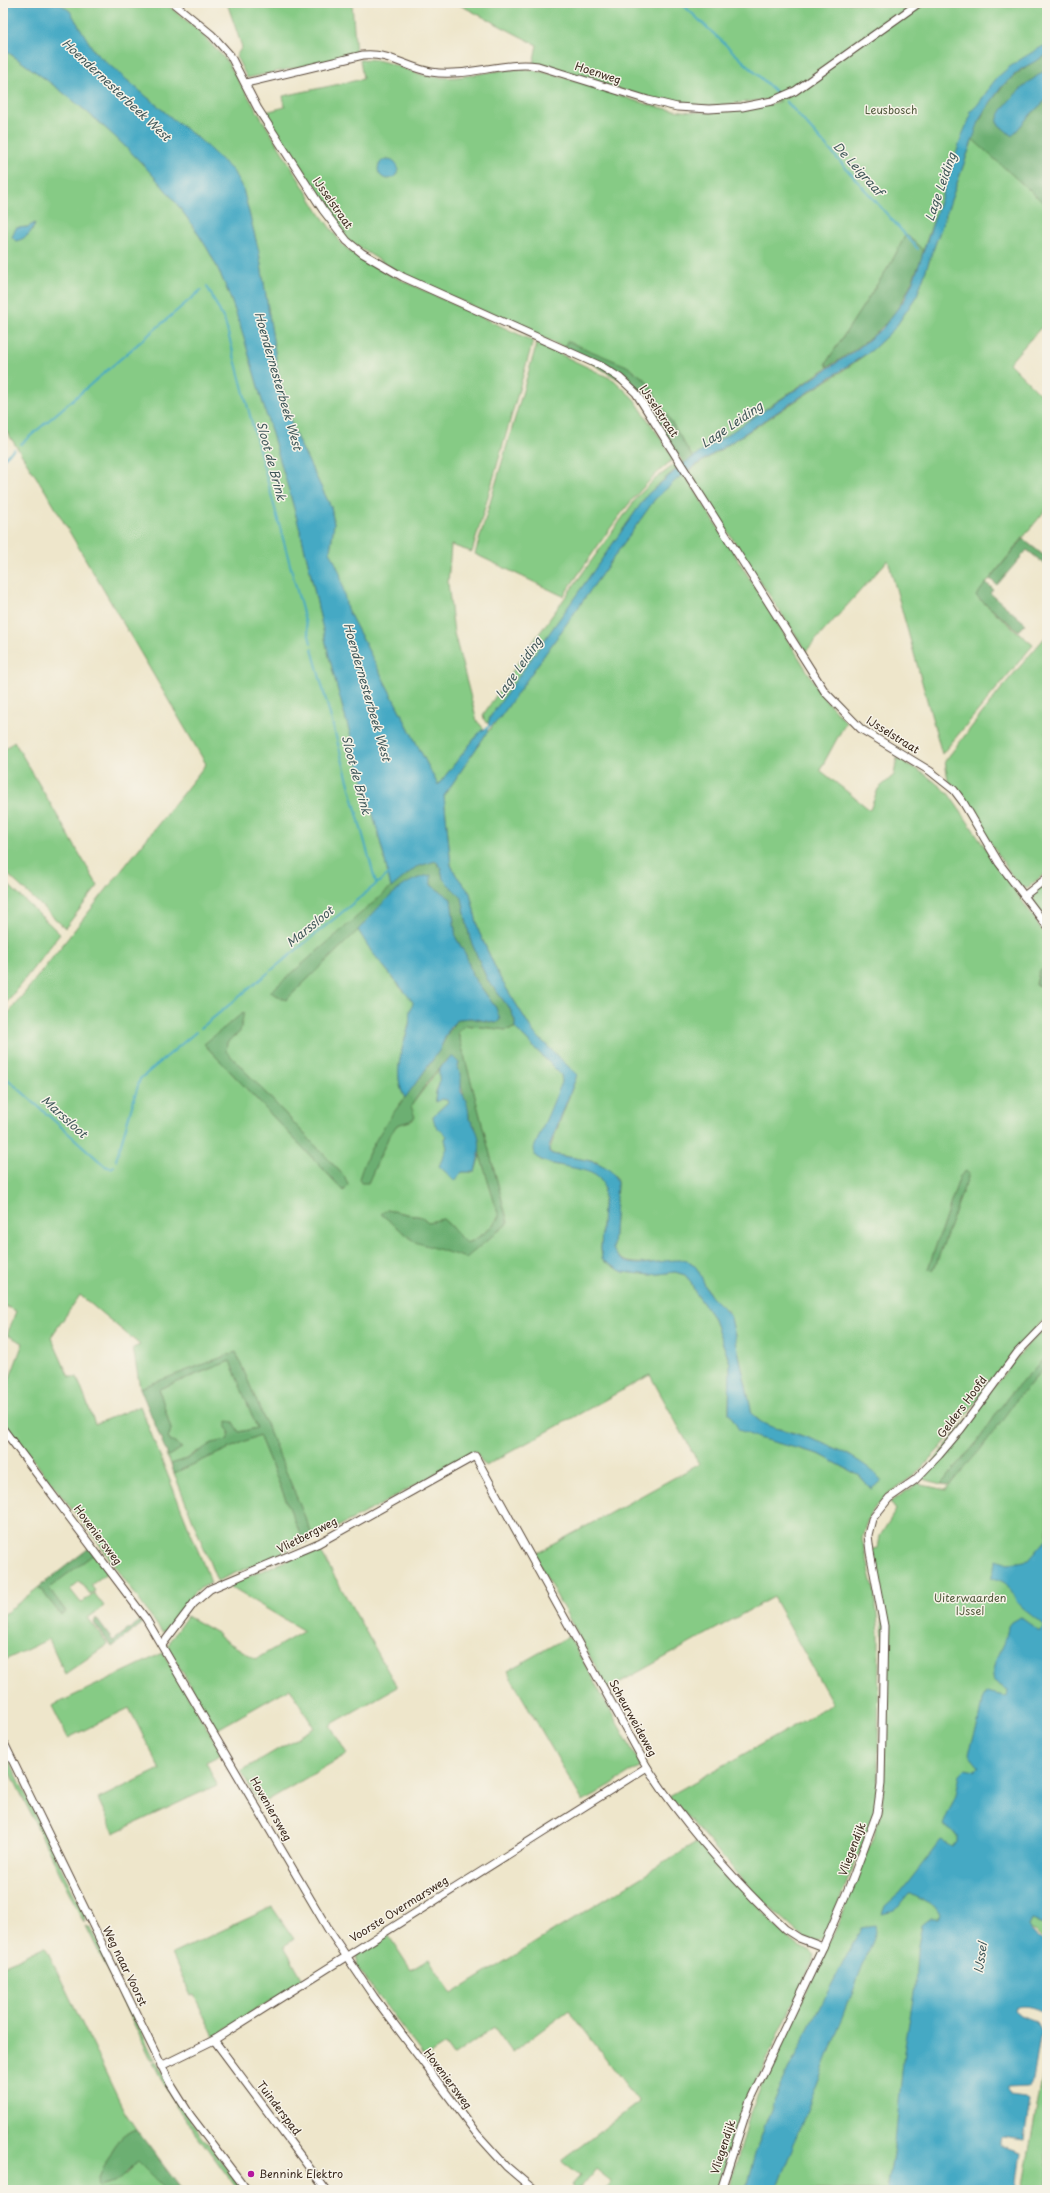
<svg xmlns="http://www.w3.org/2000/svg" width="1050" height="2193" viewBox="0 0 1050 2193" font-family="'Playpen Sans',sans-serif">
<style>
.green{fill:#86cb85;stroke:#607a52;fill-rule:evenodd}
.forest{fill:#6caf72;stroke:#546c48}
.water{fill:#45a9c4;stroke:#406a71}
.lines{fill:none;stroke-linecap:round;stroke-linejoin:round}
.stream{stroke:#45a9c4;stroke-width:2}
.minor-casing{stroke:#564638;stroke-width:9}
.minor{stroke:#fff;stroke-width:7}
.poi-dot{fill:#b5179e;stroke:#f7f3e8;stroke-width:1.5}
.labels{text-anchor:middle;stroke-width:3;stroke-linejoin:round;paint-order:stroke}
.street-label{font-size:11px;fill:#3b2a1e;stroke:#f7f3e8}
.park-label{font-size:11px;fill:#525a3d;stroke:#f7f3e8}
.poi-label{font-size:11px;fill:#3b2a1e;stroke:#f7f3e8;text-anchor:start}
.water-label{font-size:12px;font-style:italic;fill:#3e5658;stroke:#f7f3e8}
</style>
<rect width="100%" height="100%" fill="#f7f3e8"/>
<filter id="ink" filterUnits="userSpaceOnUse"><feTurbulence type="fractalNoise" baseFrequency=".025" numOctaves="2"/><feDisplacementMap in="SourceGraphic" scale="8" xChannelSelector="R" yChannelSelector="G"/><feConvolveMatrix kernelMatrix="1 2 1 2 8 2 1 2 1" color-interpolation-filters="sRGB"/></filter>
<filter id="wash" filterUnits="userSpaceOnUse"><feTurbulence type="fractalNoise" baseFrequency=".012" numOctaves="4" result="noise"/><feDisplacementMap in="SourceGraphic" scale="16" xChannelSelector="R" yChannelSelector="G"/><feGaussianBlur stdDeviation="0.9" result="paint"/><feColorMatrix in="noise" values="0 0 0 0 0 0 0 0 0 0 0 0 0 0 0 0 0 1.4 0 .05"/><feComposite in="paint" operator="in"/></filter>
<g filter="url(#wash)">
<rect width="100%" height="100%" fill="#eee6cb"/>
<g class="green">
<path d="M59 3H165L198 30 226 60 320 214 342 244 355 255 384 272 533 341 472 552 451 545 448 583 454 633 477 721 484 729 479 733 438 785 347 609 330 551 334 524 331 507 293 430 285 398 278 371 259 252 243 189 199 139 174 120 100 57C83 40 79 18 59 3Z"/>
<path d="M227 3H352L356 55 247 78 236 56 242 47Z"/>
<path d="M456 3H1047V321L1009 363 1047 401V508L976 596 1033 645 942 754 888 560 806 651 688 471 845 369 872 350 895 328 917 295 973 139 964 131 923 251 906 234 891 263 826 363 828 367 693 458 646 380 567 341 565 348 403 275 344 238 262 113 285 107 283 96 363 79 360 60C381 55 410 74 433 77 465 81 498 66 530 70 568 75 606 92 643 103 688 117 737 114 781 101L762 100 716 106 674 105 533 64 537 45Z"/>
<path d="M3 49C82 102 157 165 207 248 234 295 246 346 261 397 274 441 288 485 300 530 311 572 319 614 329 656 348 734 375 810 391 888L283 982 286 1000 358 930C371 950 385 969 400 987 403 992 411 995 413 1000 414 1004 412 1010 411 1015 406 1042 390 1071 405 1098L370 1150 359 1179 368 1183 389 1136 397 1125 413 1120 411 1106 439 1069 440 1081 436 1091V1102L441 1099 447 1100 448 1102 433 1116C434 1128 439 1128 447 1136L445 1139 447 1148 462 1172H475L480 1155 499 1216C492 1228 479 1239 466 1243 457 1235 452 1226 443 1219L428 1222 422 1217 387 1210 466 1257 508 1223 458 1032 465 1025 506 1030 515 1028 561 1075 562 1082 539 1159C558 1170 591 1163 604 1183L601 1249 602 1258 605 1262 623 1272 650 1275 675 1272 685 1275 691 1282 695 1292 713 1317 730 1363 729 1413 748 1434 819 1454 860 1476 871 1489 851 1456 795 1433 764 1425 752 1414 731 1318 728 1311 713 1300 692 1263C669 1255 625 1276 613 1249L617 1183 616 1177 597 1162 553 1154 549 1151 577 1075 534 1033 500 978 479 932 470 893 456 875 451 865 444 796 488 731 499 719 655 499 684 473 824 698 846 722 820 770 870 810 878 789 894 775 897 758 926 775 948 793 1047 937V966L1039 972 1036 984V986L1047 983V1316L1015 1352 941 1447 916 1474 889 1493 878 1504 870 1514 865 1527 862 1539 874 1589 879 1632 878 1776 876 1805 869 1830 823 1939 816 1942 805 1939 760 1899 669 1796 833 1704 773 1597 608 1689 534 1555 699 1464 650 1375 485 1466 475 1451 380 1505 314 1539 236 1352 140 1388 133 1348 140 1345 80 1295 51 1337 69 1377H77L95 1424 140 1406 211 1583 195 1591 166 1631 162 1632 97 1541 3 1421V1396L23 1343 7 1335 16 1311 3 1305V1293L6 1285 3 1284V1020L206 764 46 492 3 426ZM35 223 33 229 25 238 16 228 28 227ZM240 1032 227 1042 226 1051 345 1177 344 1191 204 1044ZM966 1171 969 1174 936 1264 933 1270 928 1269 960 1176Z"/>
<path d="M537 343 614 380 634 399 673 457 671 461C626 498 597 549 563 596L475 554Z"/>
<path d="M677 463 679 466 648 494 490 717 488 724 484 720 483 715 518 663 638 496 655 479Z"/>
<path d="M1047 635V872L1027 888 1019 887 955 787 948 781 945 761 1005 684Z"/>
<path d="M14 741 98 886 65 928 3 870V751Z"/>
<path d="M3 880 60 934 3 1007Z"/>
<path d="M1047 880V922C1033 902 1025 897 1047 880Z"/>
<path d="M1047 1326V1355L1008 1397 978 1441 941 1484 920 1478 1028 1344Z"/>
<path d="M230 1361 258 1428 238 1432 234 1425 229 1430V1436L227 1440 196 1452 187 1459 171 1464 166 1455 168 1456 182 1448 168 1439 171 1429 159 1389Z"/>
<path d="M1047 1365V1624L907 2126 895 2142 887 2190H729L750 2114 761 2087 830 1942 876 1829 882 1807 885 1743 884 1637 872 1549 878 1548 880 1536 896 1510 890 1502 917 1484 946 1490 1017 1399Z"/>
<path d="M259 1435 304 1543 217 1581 174 1473Z"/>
<path d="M318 1547 397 1687 330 1725 347 1754 260 1805 241 1771 314 1728 290 1688 216 1730 168 1647 171 1639 187 1616 219 1634 218 1636 256 1659 304 1631 230 1587 233 1583Z"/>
<path d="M94 1554 108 1572 91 1585 95 1591 90 1594 80 1581 70 1589 81 1603 94 1593 104 1606 88 1618 108 1644 65 1674 49 1639 3 1661V1615L39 1587 61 1615 66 1611 48 1588Z"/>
<path d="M569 1636 641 1766 583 1802 507 1671Z"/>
<path d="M163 1653 222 1754 206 1762 217 1785 114 1833 98 1799 160 1769 129 1708 68 1738 52 1706Z"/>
<path d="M3 1747 85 1917 84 1923 3 1757Z"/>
<path d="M698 1842 788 1939 811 1951 815 1956 742 2114 717 2190H605L612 2181 596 2168 578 2190 572 2185 580 2176 561 2161 639 2102 569 2010 512 2052 494 2027 453 2056 445 2045 425 2058 356 1966 357 1952 387 1933 411 1970 429 1959 452 1994Z"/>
<path d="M272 1907 294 1939 284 1946 303 1980 214 2037 194 1995 191 1996 172 1954Z"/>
<path d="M1031 1920 1047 1925V1942L1037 1932 1029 1929 1028 1926Z"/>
<path d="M86 1926 91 1928 153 2056 155 2060 152 2061Z"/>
<path d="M45 1946 124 2111 136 2129C115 2136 108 2159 99 2178L126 2174 138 2162 166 2190H3V1966Z"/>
<path d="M1047 2050V2190H1022Z"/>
<path d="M156 2062 178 2103 241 2188 238 2190 175 2105 153 2063Z"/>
</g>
<g class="forest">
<path d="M1047 55V69C1033 78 998 106 997 123L1012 136 1030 115 1047 99V206L971 138C988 100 1009 73 1047 55Z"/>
<path d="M906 234 923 250C922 261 916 271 912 281 894 325 866 343 828 367L826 363 891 263Z"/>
<path d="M567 341 627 366 646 380 693 458 684 464 634 388 565 348Z"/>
<path d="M1023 539 1047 558V566L1027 550 997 585 990 579Z"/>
<path d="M986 583 993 589 990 593 1026 624 1019 631 976 596Z"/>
<path d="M435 861 441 868 443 879 462 898 470 939 487 979 510 1009 515 1020V1028L506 1030 465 1025 458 1032 508 1223 466 1258 415 1242 381 1214 387 1210 422 1217 428 1222 443 1219C452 1226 457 1235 466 1243 479 1239 492 1228 499 1217L480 1155 475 1126 469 1119C469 1105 461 1092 460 1078L461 1076 447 1059 429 1080 411 1106 415 1117 410 1121 397 1125 389 1136 368 1183H361L359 1179C372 1132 411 1093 438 1052 445 1041 448 1029 458 1019L471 1018 496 1023V1008L472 975 466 955 456 938 451 899 431 885 430 880 404 886 287 999 286 1000 270 992 404 876 416 867Z"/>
<path d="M1047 966V983L1036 986 1039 972Z"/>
<path d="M244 1012 240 1032 227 1042 226 1051 345 1177 348 1185 344 1191 204 1044Z"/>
<path d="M966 1171 969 1174 936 1264 933 1270 928 1269 960 1176Z"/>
<path d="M236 1352 314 1539 304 1543 259 1435 174 1473 171 1464 187 1459 212 1443 227 1440 230 1433 227 1428V1421L233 1422 239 1432 257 1428 230 1361 159 1389 171 1429 168 1439 182 1448 168 1456 140 1388Z"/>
<path d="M1047 1355V1365L1017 1399 981 1449 949 1485 941 1484 978 1441 1008 1397Z"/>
<path d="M89 1548 94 1554 49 1588 66 1612 61 1615 39 1587Z"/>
<path d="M96 1618 113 1641 141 1620 143 1623 112 1647 94 1623Z"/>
<path d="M136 2129 182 2190H166L138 2162 115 2182 100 2186 98 2184 99 2178C108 2159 115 2136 136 2129Z"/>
</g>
<g class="water">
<path d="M3 3H59L70 11 94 51 100 57 174 120 199 139 233 171 243 189 259 252 278 371 285 398 293 430 331 507 334 524 330 551 340 573 347 609 438 785 479 733 484 729 488 731 444 796 451 865 456 875 470 893 479 932 500 978 534 1033 577 1075 549 1147V1153C571 1160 612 1157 617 1183L613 1249C626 1279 668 1253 690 1262 700 1267 703 1284 709 1293 715 1303 726 1307 731 1318L752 1414C763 1427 777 1428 793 1433 821 1441 864 1458 882 1481L871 1489 860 1476 819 1454 758 1438 739 1430 729 1413 730 1363 713 1317 695 1292 691 1282 685 1275 675 1272 650 1275 623 1272 605 1262 602 1258 601 1249 604 1188C600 1163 553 1171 535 1156L534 1148 562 1082 561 1075 515 1028V1020L510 1009 487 979 470 939 462 898 443 879 441 868 436 861 416 867 391 888C375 810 348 734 329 656 319 614 311 572 300 530 288 485 274 441 261 397 246 346 234 295 207 248 157 165 82 103 3 49Z"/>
<path d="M1047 44V55L1021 69 1012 77 1002 86 981 116 917 295 895 328 872 350 684 473 655 499 499 719 491 726 488 724 490 717 648 494 683 464 856 350 882 329 905 299 916 274 963 133 971 115 969 112C980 107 989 84 1000 75 1014 62 1031 53 1047 44Z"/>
<path d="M1047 69V99L1030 115 1012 136 997 123C998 105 1032 79 1047 69Z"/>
<circle cx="388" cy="169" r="10"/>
<path d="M35 223C32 232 26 239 16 241L12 237 16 228 28 227Z"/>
<path d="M431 875V885L451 899 456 938 466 955 472 975 496 1008 500 1020 496 1023 471 1018 458 1019 450 1027 439 1051 405 1098C392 1075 402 1049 409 1026 410 1021 409 1015 410 1010 411 1007 413 1006 413 1002L371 951 358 930C377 910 401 878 431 875Z"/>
<path d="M450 1057H453L459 1063 457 1069 461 1073V1092C467 1099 469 1110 469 1119 484 1137 480 1151 475 1172H462L455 1181 439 1166 447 1148 445 1139 447 1136C439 1128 434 1128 433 1116L448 1102 447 1100 441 1099 436 1102C434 1095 438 1089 439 1083 440 1079 438 1074 439 1069Z"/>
<path d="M1047 1539V1925L1031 1920 1028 1926 1031 1931 1047 1943V2015C1040 2009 1024 2003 1015 2008L1014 2011 1020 2016 1036 2022 1041 2031 1033 2081 1029 2087 1007 2088V2091L1011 2095 1026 2097 1030 2100 1024 2141 1003 2138 1000 2141V2145L1021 2152 1016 2190H887L895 2142 904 2052 915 1987 917 1950 922 1925 931 1918H938L940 1914 934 1906 909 1893 894 1911 882 1914 885 1906 900 1893 941 1840 953 1846 957 1841V1835L943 1825 956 1794 960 1775 966 1769 975 1771 979 1767 970 1756 969 1752 978 1723 982 1700 986 1692 1003 1696 1007 1695 1008 1690 994 1682C988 1662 1007 1645 1008 1626L1011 1622 1020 1617 1038 1630H1041L1044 1626C1036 1618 1027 1613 1019 1605 1008 1591 1013 1582 991 1578L997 1560 1008 1564 1029 1560Z"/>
<path d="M875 1926 876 1932 776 2190H746C764 2100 820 2010 861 1928Z"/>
</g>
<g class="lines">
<g class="stream">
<path d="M681 3 777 93"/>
<path d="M786 101 918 249"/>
<path d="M207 286 225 322 311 643"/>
<path d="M21 444 201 290"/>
<path d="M3 459 14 449"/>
<path d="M312 649 376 883"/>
<path d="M484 732 490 725"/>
<path d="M201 1028 390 873"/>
<path d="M3 1075 105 1166 111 1168 114 1166"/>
<path d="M116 1160 140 1079 196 1032"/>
</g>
</g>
</g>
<g filter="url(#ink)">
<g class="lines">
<defs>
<g id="minor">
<path d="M173 3 212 35 230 55 258 109 323 210 347 241 362 253 403 277 601 366 620 378 636 393 825 692 861 729 930 771 954 790 963 802 999 863 1047 926"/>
<path d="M246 83 363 55C388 52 407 68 431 72 466 78 503 61 538 66L648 100 677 107 709 109 742 107 772 101 795 91 919 3"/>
<path d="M1024 896 1047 878"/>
<path d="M3 1429 146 1619 328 1929 374 1997 477 2134 506 2166 534 2190"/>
<path d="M162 1645 194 1603 210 1589 319 1543 475 1456 647 1767C685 1826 735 1881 785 1929L799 1938 823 1947"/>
<path d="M3 1741 170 2083 190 2115 247 2190"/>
<path d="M214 2040 326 2190"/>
<path d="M161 2066 214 2040 647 1767"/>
<path d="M721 2190 749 2103 823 1947 852 1880 877 1813 881 1784 884 1626 870 1552 868 1535 872 1519 889 1498 915 1480 939 1455 961 1429 1017 1353 1047 1322"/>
</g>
</defs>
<use href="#minor" class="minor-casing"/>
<use href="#minor" class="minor"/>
</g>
</g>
<circle class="poi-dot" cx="251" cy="2174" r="4"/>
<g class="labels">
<g class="street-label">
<text transform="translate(598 73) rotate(18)" y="4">Hoenweg</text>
<text transform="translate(333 203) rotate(55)" y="4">IJsselstraat</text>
<text transform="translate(659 411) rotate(56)" y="4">IJsselstraat</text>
<text transform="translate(893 735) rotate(32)" y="4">IJsselstraat</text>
<text transform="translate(962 1407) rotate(-53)" y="4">Gelders Hoofd</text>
<text transform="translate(98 1535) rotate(53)" y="4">Hoveniersweg</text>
<text transform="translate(307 1535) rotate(-27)" y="4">Vlietbergweg</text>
<text transform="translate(633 1718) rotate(61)" y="4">Scheurweideweg</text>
<text transform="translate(271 1809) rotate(60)" y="4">Hoveniersweg</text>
<text transform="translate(852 1849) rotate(-69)" y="4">Vliegendijk</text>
<text transform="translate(399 1909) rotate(-32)" y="4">Voorste Overmarsweg</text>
<text transform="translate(125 1966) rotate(64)" y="4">Weg naar Voorst</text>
<text transform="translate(448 2079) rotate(53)" y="4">Hoveniersweg</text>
<text transform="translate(279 2108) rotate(53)" y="4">Tuinderspad</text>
<text transform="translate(723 2147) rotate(-72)" y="4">Vliegendijk</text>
</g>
<g class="park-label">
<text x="891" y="114">Leusbosch</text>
<text x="970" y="1602">Uiterwaarden<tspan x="970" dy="13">IJssel</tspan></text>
</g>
<g class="poi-label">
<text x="259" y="2178">Bennink Elektro</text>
</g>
<g class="water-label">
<text transform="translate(116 90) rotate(43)" y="4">Hoendernesterbeek West</text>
<text transform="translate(858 169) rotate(48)" y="4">De Leigraaf</text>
<text transform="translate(941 187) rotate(-71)" y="4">Lage Leiding</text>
<text transform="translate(278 381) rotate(74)" y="4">Hoendernesterbeek West</text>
<text transform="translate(732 425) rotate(-34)" y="4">Lage Leiding</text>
<text transform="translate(271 461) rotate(75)" y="4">Sloot de Brink</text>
<text transform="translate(519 668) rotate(-55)" y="4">Lage Leiding</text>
<text transform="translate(367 692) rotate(74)" y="4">Hoendernesterbeek West</text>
<text transform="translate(356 775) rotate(75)" y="4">Sloot de Brink</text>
<text transform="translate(310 927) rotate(-39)" y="4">Marssloot</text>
<text transform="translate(64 1117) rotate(42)" y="4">Marssloot</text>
<text transform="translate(981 1958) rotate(-81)" y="4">IJssel</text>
</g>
</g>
<rect width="1050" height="2193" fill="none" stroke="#f7f3e8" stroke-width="16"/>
</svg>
